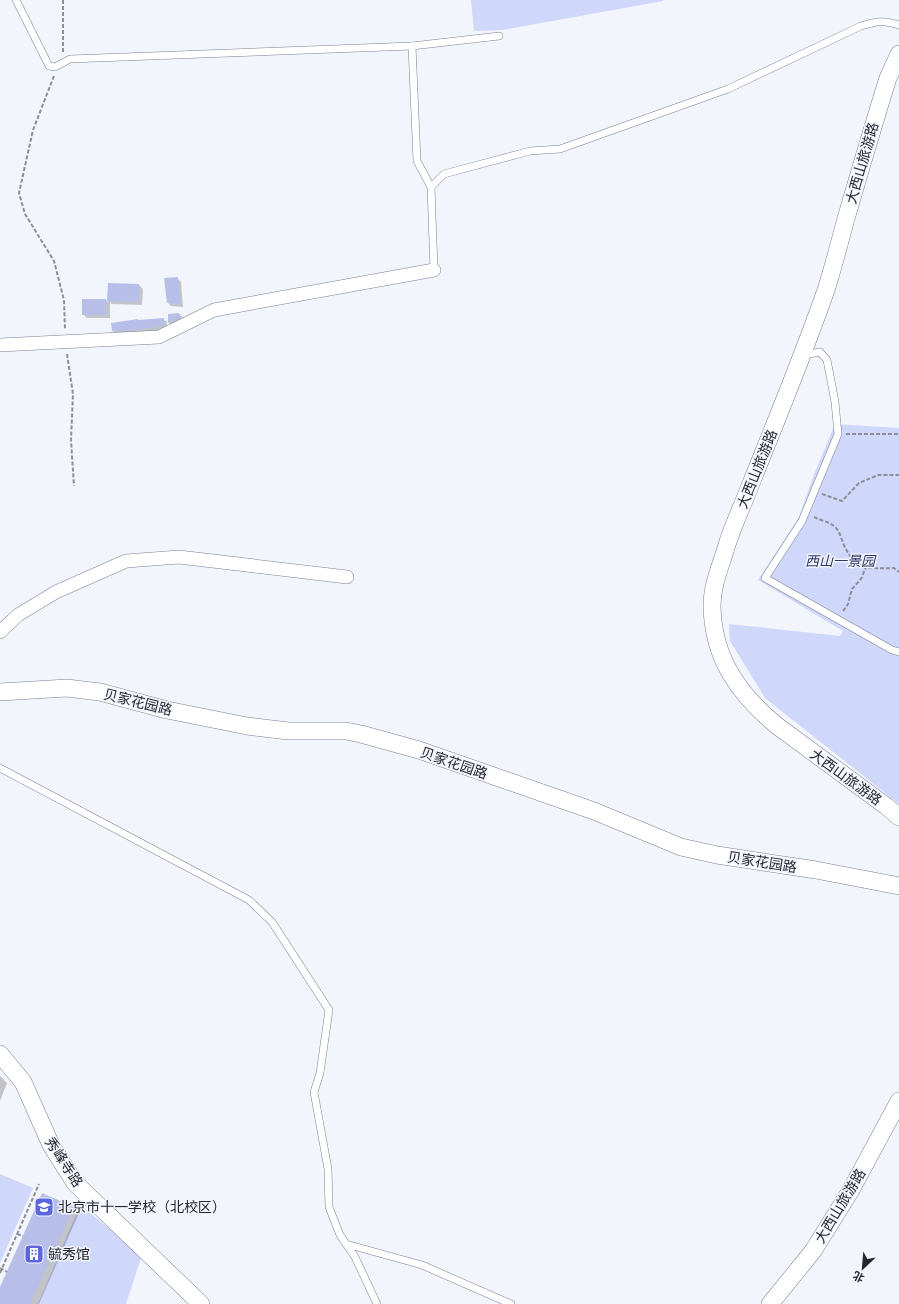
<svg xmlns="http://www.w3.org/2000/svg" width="899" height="1304" viewBox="0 0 899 1304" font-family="Merriweather,'Noto Sans SC',serif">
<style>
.green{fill:#cfd7fb}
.shadow{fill:#0003}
.building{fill:#b7bfe8}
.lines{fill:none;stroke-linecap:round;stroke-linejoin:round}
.service-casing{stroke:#7b7f92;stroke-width:8}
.minor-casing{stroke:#7b7f92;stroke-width:14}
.tertiary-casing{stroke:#7b7f92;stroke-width:18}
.path{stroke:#8d8f97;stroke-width:2;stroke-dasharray:4 2;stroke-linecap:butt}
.service{stroke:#fff;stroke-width:7}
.minor{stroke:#fff;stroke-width:13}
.tertiary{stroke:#fff;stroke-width:17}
.labels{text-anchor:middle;stroke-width:3;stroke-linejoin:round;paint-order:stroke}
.street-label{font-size:14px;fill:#25272f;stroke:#f3f5fd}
.park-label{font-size:14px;font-style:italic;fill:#2f3668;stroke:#f3f5fd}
.poi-label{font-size:14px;fill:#25272f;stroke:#f3f5fd;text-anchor:start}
</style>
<rect width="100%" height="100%" fill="#f3f5fd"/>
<g class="green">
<path d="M471 0H663V1L503 30 474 31Z"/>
<path d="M835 424 899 428V804L765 698 730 641 729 624 840 636 843 631 758 580 799 517 813 477Z"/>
<path d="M0 1174 33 1188 0 1263Z"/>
<path d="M80 1205 142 1255 126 1304H38Z"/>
</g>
<g class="shadow">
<path d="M177 278 181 282 183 307 171 306 168 303Z"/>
<path d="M109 284 139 285 143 289 142 305 112 304 110 302V318H87L83 314 106 300 108 302Z"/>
<path d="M179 314 183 318V322L173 327 169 323V315Z"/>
<path d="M163 319 167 322V329L139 334 117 335 113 331Z"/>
<path d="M0 1076 7 1083 0 1101Z"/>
<path d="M73 1207 79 1213 39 1304H0V1290Z"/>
</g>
<g class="building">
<path d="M178 277 180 304 167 303 164 278Z"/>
<path d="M108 283 139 284V302L107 301Z"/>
<rect x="82" y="299" width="24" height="16"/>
<path d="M179 313 180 318 168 323V314Z"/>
<path d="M164 318V326L134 330 112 331 111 323 138 319V320Z"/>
<path d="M42 1193 74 1207 30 1304H0V1287Z"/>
</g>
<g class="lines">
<defs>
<g id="service">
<path d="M16 0 49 66 55 67 70 59 412 46"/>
<path d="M431 187 417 161 412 46 499 36"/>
<path d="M434 270 431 187 444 174 530 151 560 149 728 89 861 26C878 21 882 20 899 25"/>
<path d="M803 355 820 352 827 360 835 402 838 434 802 521 765 578 892 650 899 652"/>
<path d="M0 768 249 900 272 922 329 1010 320 1073 314 1092 328 1169 329 1207 340 1235 355 1257 377 1304"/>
<path d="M346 1244 422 1265 511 1304"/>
</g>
<g id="minor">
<path d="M0 345 159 337 214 310 434 270"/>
<path d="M0 632 18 615 56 592 126 561 179 557 347 577"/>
</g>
<g id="tertiary">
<path d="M899 54 888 78C873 126 859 174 845 222 839 245 833 268 826 290 803 356 776 421 750 486 742 507 732 527 726 548 720 568 712 585 712 606 713 658 738 693 776 725L886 806 899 817"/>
<path d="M0 692 67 688 83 690 100 692 167 710 247 726 288 731H346L361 734 419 750 594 811 681 847 717 855 816 870 899 886"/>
<path d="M0 1054 23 1082 51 1145 75 1183 201 1304"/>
<path d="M770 1304 813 1251 851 1190 899 1101"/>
</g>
</defs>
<use href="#service" class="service-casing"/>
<use href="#minor" class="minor-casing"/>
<use href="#tertiary" class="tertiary-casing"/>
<g class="path">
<path d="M63 52V0"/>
<path d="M54 76 33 130 19 193 25 214 54 261 64 300 65 329"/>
<path d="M67 354 73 394 71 440 74 486"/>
<path d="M846 434H899"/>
<path d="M822 494 842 501 859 483 878 475H899"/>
<path d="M814 517C820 520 829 522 834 526 839 530 841 537 843 543 854 569 868 569 894 568L899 572"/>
<path d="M843 611 848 604 852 589 861 579 866 567"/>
<path d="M17 1234 23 1236"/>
<path d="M0 1268 7 1272"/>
<path d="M0 1273 39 1184"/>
</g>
<use href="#service" class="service"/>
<use href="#minor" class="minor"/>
<use href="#tertiary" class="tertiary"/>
</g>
<defs>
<symbol id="school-square" viewBox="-11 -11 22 22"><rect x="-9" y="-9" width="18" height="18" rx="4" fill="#5c66dd" stroke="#f3f5fd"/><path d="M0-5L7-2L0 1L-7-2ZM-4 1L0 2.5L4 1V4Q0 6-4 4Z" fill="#fff"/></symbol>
<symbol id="building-square" viewBox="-11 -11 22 22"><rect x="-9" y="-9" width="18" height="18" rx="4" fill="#5c66dd" stroke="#f3f5fd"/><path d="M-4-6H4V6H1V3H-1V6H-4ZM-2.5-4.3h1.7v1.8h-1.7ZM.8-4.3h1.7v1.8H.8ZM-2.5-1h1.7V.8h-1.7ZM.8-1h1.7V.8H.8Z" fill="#fff"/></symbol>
</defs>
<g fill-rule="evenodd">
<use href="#school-square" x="33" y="1196" width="22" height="22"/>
<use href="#building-square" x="23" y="1243" width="22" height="22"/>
</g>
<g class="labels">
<g class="street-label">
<text transform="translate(862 163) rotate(-74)" y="5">大西山旅游路</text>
<text transform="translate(757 469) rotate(-68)" y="5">大西山旅游路</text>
<text transform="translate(138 702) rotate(14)" y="5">贝家花园路</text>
<text transform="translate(454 763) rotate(19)" y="5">贝家花园路</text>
<text transform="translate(846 777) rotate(36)" y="5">大西山旅游路</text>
<text transform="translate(762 862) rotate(9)" y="5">贝家花园路</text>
<text transform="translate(64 1162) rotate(57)" y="5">秀峰寺路</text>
<text transform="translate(840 1206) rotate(-59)" y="5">大西山旅游路</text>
</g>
<g class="park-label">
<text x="840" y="566">西山一景园</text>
</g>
<g class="poi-label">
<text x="58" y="1212">北京市十一学校（北校区）</text>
<text x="48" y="1259">毓秀馆</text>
</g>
</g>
<g transform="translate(863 1268) rotate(206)" stroke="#f3f5fd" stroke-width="3" paint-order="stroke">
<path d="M0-3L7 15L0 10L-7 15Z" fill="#25272f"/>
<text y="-6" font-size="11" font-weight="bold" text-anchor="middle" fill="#25272f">北</text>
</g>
</svg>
